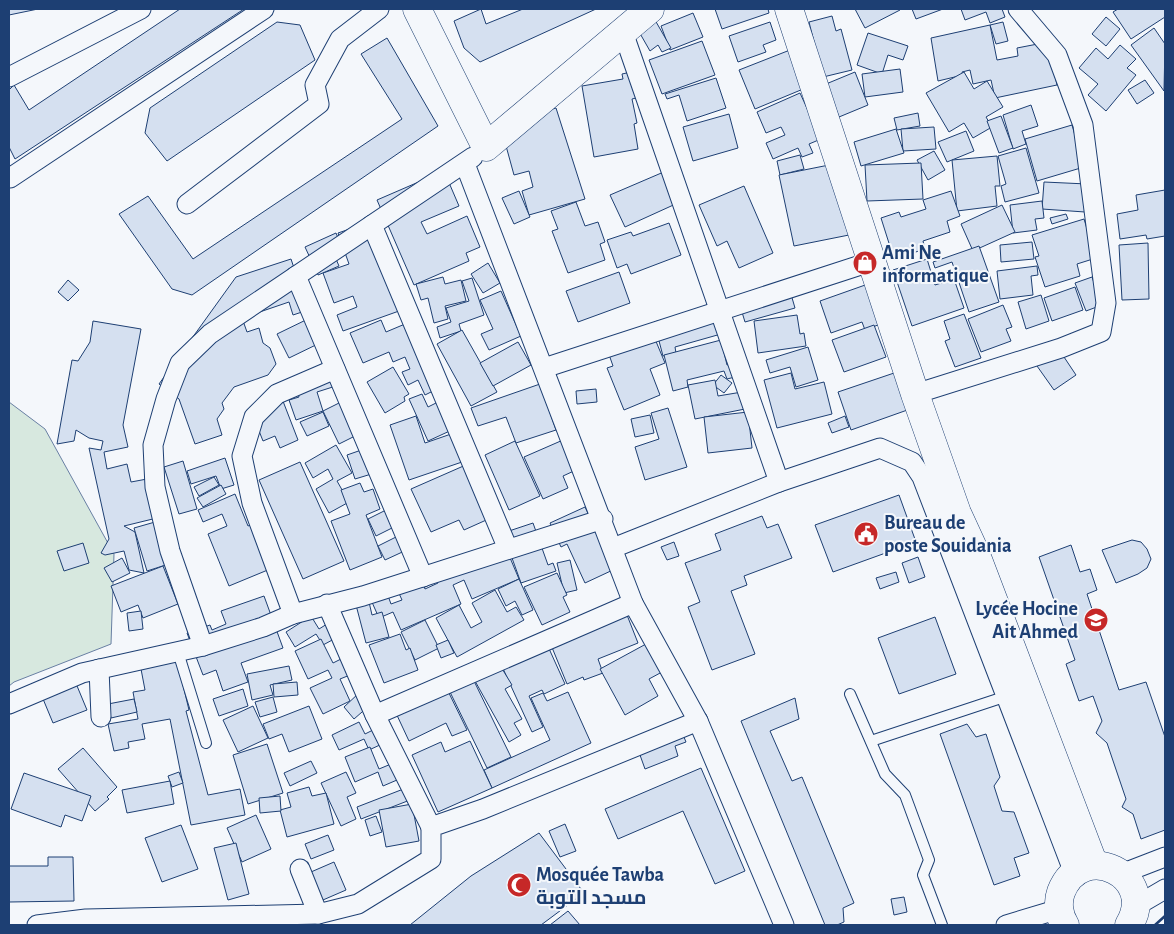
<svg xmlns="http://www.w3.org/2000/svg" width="1174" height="934" viewBox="0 0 1174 934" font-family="'Alegreya Sans',Cairo,sans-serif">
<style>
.green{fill:#d7e8df;stroke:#687fa3}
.building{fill:#d5e0f0;stroke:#1d3f73}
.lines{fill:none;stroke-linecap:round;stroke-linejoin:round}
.lane-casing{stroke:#1d3f73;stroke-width:12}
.street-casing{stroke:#1d3f73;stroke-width:21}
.secondary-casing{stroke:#1d3f73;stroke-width:29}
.lane{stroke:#f4f7fb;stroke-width:10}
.street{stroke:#f4f7fb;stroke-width:19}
.secondary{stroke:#f4f7fb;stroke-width:28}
.wall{stroke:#1d3f73;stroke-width:2.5}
.labels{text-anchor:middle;stroke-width:4;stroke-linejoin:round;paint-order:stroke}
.poi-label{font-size:20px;font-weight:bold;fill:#1d3f73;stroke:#f4f7fb;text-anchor:start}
</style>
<rect width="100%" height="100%" fill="#f4f7fb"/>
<path class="green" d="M9 402 45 429 114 554 111 644 14 682 9 686Z"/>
<g class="building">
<path d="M9 9H38L9 15Z"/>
<path d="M180 9H244L15 159 9 147V90L14 85 29 110Z"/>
<path d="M481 9 486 24 523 9H596L480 62 464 48 454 21Z"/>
<path d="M715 9H768L769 13 722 29Z"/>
<path d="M855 9H899L900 10 865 28Z"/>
<path d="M912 9H943L916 19Z"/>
<path d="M961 9H1002L1005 17 990 23 986 12 965 20Z"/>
<path d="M1118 9H1165V17L1131 39 1113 12Z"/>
<path d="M693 13 703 37 670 50 661 26Z"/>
<path d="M832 16 836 31 841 29 852 70 823 77 809 22Z"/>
<path d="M1106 17 1120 29 1106 46 1092 34Z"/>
<path d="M655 20 671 48 662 52 658 45 650 51 638 30Z"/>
<path d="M277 22 300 25 315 60 167 161 145 133 150 108Z"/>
<path d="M770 22 776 40 763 45 766 52 738 62 729 36Z"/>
<path d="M1003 22 1008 41 996 44 990 25Z"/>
<path d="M990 25 997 60 1018 56 1017 48 1048 42 1057 85 995 98 991 80 973 84 970 70 962 72 963 75 938 81 931 38Z"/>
<path d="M1154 28 1165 44 1164 91 1131 45Z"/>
<path d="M868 33 908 46 903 60 888 55 882 74 857 65Z"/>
<path d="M387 38 438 126 192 295 172 289 119 214 148 196 193 259 402 119 361 54Z"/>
<path d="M702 41 715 75 662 94 649 60Z"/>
<path d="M1120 45 1136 59 1127 68 1136 75 1106 111 1088 95 1098 84 1079 68 1096 48 1108 59Z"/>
<path d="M790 50 808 87 755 109 739 70Z"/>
<path d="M900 69 903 92 865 97 862 74Z"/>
<path d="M631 72 636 98 632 99 637 123 634 124 638 149 594 157 582 86 623 79 622 74Z"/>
<path d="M855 72 868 105 839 117 826 84Z"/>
<path d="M964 72 974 89 987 81 1003 107 986 117 992 127 973 138 964 123 949 132 926 93Z"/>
<path d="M716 78 726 108 687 121 679 95 667 99 665 94Z"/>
<path d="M1145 80 1154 93 1137 104 1128 90Z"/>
<path d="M800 93 821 139 809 144 813 153 802 157 798 148 773 159 766 143 785 135 781 127 766 133 757 112Z"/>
<path d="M1031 105 1038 126 1022 131 1026 144 1013 149 1003 115Z"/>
<path d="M556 108 585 199 529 215 522 191 533 187 529 171 514 175 500 124Z"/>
<path d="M918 113 920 126 897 130 894 118Z"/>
<path d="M729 114 738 148 693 161 683 127Z"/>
<path d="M1001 116 1013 148 999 153 987 121Z"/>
<path d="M1072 125 1084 167 1037 181 1025 139Z"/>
<path d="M934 127 936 149 903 151 901 129Z"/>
<path d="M896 129 904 153 861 166 854 142Z"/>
<path d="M966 131 974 151 947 162 938 142Z"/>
<path d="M1026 148 1039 193 1005 202 1001 186 1006 184 998 156Z"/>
<path d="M934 151 945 170 928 180 917 160Z"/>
<path d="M800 155 804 169 780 175 777 161Z"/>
<path d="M997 156 1000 186H995L997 206 957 211 952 160Z"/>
<path d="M921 163 923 199 867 201 865 165Z"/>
<path d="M834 164 854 234 794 246 779 175Z"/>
<path d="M444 171 459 206 421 222 427 234 467 216 480 247 466 253 469 261 414 285 377 200Z"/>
<path d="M666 171 680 202 625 227 610 195Z"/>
<path d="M1044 182 1087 184 1085 212 1042 209Z"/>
<path d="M744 186 773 253 739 268 727 241 717 246 699 205Z"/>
<path d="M1165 190V236L1147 239 1146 235 1120 239 1117 214 1138 210 1136 195Z"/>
<path d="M519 191 530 217 514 224 502 198Z"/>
<path d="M951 191 960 216 947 221 950 232 923 241 925 249 894 259 881 218 899 212 901 217 926 209 923 200Z"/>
<path d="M1042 201 1044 218 1035 219 1037 230 1013 233 1010 205Z"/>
<path d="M576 202 585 226 598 222 605 242 600 244 605 260 568 273 552 231 558 229 551 211Z"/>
<path d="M1002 205 1015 232 973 251 961 224Z"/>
<path d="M1066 214 1068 219 1052 224 1050 218Z"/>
<path d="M1084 219 1096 258 1077 264 1080 276 1045 287 1035 257 1039 256 1032 235Z"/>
<path d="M367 223 399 311 343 331 337 315 357 307 353 296 334 303 323 273 349 264 338 233Z"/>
<path d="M669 223 681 255 631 274 627 264 617 268 607 240 631 232 633 236Z"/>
<path d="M336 233 345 255 336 259 339 266 318 275 305 247Z"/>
<path d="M1032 242 1034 259 1001 262 1000 245Z"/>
<path d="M1148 243 1149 299 1122 300 1119 245Z"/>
<path d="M979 246 999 302 969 312 952 262 935 268 933 262Z"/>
<path d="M291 259 308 310 293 315 289 302 242 318 247 332 259 328 263 343 270 348 276 364 268 375 234 387 222 403 224 409 217 419 222 435 195 444 179 399 159 384 236 277Z"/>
<path d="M927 259 935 285 954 279 964 308 912 326 893 270Z"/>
<path d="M488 263 500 283 483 293 471 274Z"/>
<path d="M1037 266 1038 275 1031 276 1033 295 1000 299 997 271Z"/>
<path d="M619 272 630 303 578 322 566 291Z"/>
<path d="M443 277 445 284 461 280 466 301 445 306 448 319 434 323 428 298 421 300 416 284Z"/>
<path d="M1092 277 1102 305 1086 311 1075 283Z"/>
<path d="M472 278 484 315 459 324 461 331 440 338 437 327 451 322 446 308 469 301 462 281Z"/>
<path d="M68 280 79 290 68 301 58 292Z"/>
<path d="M788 284 795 308 745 322 738 299Z"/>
<path d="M868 284 883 323 865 330 862 322 831 333 820 301Z"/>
<path d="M1075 287 1083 310 1052 321 1044 298Z"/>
<path d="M501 291 521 336 489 350 481 334 493 329 480 300Z"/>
<path d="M1041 295 1049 321 1026 329 1018 302Z"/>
<path d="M1003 305 1012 327 1006 329 1011 341 981 352 968 319Z"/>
<path d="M714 306 721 334 675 347 676 353 663 356 654 322Z"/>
<path d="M964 314 981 358 955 367 945 341 950 339 944 321Z"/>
<path d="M797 315 800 334 804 333 806 346 758 353 754 321Z"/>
<path d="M312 317 324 341 289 358 277 334Z"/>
<path d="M381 320 386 332 405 324 435 390 425 395 418 380 408 385 402 372 410 369 405 357 393 362 389 352 363 363 350 333Z"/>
<path d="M93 321 141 329 123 425 128 447 104 452 107 469 127 464 131 482 147 479 161 517 124 526 135 532 144 573 129 570 124 551 105 555 101 553 109 539 89 448 101 450 103 441 89 438 76 430 74 441 57 444 72 360 78 361 90 342Z"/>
<path d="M874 325 886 357 844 372 832 340Z"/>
<path d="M462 330 497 392 471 406 437 344Z"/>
<path d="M655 339 665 363 650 369 660 395 624 410 607 368 613 366 606 346Z"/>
<path d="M721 340 727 365 736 363 739 376 727 379 724 371 687 380 688 387 673 391 664 355Z"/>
<path d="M518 342 531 365 493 386 480 363Z"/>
<path d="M808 347 818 380 796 387 790 367 770 373 766 360Z"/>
<path d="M1060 351 1076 375 1054 390 1037 366Z"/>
<path d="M333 367 339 385 317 392 323 411 296 420 289 400 299 397 294 380Z"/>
<path d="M393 367 409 394 404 397 405 401 385 413 367 382Z"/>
<path d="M900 371 913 408 851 430 838 392Z"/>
<path d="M791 373 795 389 824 382 832 414 777 428 764 380Z"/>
<path d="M721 375 732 383 724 393 713 385Z"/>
<path d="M715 380 718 396 742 392 745 409 695 419 688 385Z"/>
<path d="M540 384 556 430 516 443 506 417 478 426 471 408Z"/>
<path d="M596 389 597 402 577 404 576 391Z"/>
<path d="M422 394 428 407 442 400 454 429 428 441 409 399Z"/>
<path d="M281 396 298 440 280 448 275 436 263 441 250 408Z"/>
<path d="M347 399 363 432 339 444 323 411Z"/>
<path d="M668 408 687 467 645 480 635 447 659 439 651 413Z"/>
<path d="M323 412 329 426 307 436 300 422Z"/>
<path d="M748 412 752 448 708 453 704 417Z"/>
<path d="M650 415 654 433 635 437 631 419Z"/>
<path d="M416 416 425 443 454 433 465 461 409 480 390 425Z"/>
<path d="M845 416 849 427 832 433 828 423Z"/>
<path d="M563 440 576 470 563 476 568 488 543 499 524 457Z"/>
<path d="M515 441 540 496 509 510 485 455Z"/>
<path d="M336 445 352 473 337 481 349 502 329 513 316 489 333 479 328 469 313 478 305 463Z"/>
<path d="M370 447 378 472 355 479 347 455Z"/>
<path d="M225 458 234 485 221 489 216 476 191 484 187 471Z"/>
<path d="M183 461 197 509 179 514 164 467Z"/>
<path d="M300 462 344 561 303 579 259 480Z"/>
<path d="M468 464 493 517 464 530 459 520 431 532 411 489Z"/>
<path d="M214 477 219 485 199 496 194 487Z"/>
<path d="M360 483 364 492 373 489 380 509 366 515 382 557 350 570 331 521 350 514 341 490Z"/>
<path d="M221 485 226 494 203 507 197 498Z"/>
<path d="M235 494 248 526 256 523 275 567 229 586 208 534 227 526 222 514 203 522 198 510Z"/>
<path d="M899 495 916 542 833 572 815 525Z"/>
<path d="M392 507 400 524 376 536 368 519Z"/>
<path d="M585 507 615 569 585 583 567 544 561 547 550 523Z"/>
<path d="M762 516 767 528 778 524 792 558 744 576 747 585 731 591 755 654 712 670 688 607 700 602 685 563 721 550 715 534Z"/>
<path d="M162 520 175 562 147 571 134 528Z"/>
<path d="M533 523 548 565 553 563 556 571 521 583 503 533Z"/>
<path d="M404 533 411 548 385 560 378 546Z"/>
<path d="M1132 540 1141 542 1147 549 1151 559 1147 568 1138 574 1116 583 1102 550Z"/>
<path d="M674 542 679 556 667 560 661 547Z"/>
<path d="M83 543 89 563 64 571 57 551Z"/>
<path d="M1071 545 1080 572 1090 569 1097 590 1087 594 1119 690 1146 682 1165 737V830L1141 839 1133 814 1122 807 1126 799 1107 743 1096 733 1102 721 1093 696 1079 701 1066 664 1075 660 1039 557Z"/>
<path d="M508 553 519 579 472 599 464 580 453 585 461 604 401 630 393 612 379 618 371 600 387 593 391 604 402 600 397 589 421 578 425 589 438 583 433 572Z"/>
<path d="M918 557 925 577 909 583 902 563Z"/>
<path d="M122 558 130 573 112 582 104 568Z"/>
<path d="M570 560 577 590 564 593 557 563Z"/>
<path d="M163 566 178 604 143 618 138 605 121 612 111 586Z"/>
<path d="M896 572 899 582 880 589 876 578Z"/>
<path d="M557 573 567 595 563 597 570 612 542 625 524 587Z"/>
<path d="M519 579 533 610 522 615 515 601 506 606 498 589Z"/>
<path d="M495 590 507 612 516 607 524 620 457 657 436 618 459 605 471 628 482 622 472 603Z"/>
<path d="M264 596 283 648 241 663 248 682 223 691 216 670 203 675 187 633 210 625 212 630 226 624 221 611Z"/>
<path d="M369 602 372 615 382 612 389 637 366 643 356 605Z"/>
<path d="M141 611 143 629 129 631 127 613Z"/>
<path d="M627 615 638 643 598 659 603 673 584 680 583 677 567 684 551 645Z"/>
<path d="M311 616 319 629 327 624 336 638 323 645 316 634 295 647 286 632Z"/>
<path d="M935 617 956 674 899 694 878 638Z"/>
<path d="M425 620 439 648 415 660 401 632Z"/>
<path d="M400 634 406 650 410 648 418 670 384 683 369 645Z"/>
<path d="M321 639 333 663 343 658 350 675 340 679 350 701 323 714 310 688 332 678 328 670 308 679 295 651Z"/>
<path d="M448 640 454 653 441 658 436 645Z"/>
<path d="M546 642 565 684 544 694 542 690 529 696 543 727 532 732 500 662Z"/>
<path d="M646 644 662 672 649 679 658 696 625 715 600 669Z"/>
<path d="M177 660 189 710 186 711 208 795 240 789 245 815 191 825 170 719 142 724 145 739 128 742 129 748 114 751 108 724 138 719 133 692 145 690 141 669Z"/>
<path d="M289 666 292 680 270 685 273 695 252 700 247 674Z"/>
<path d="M501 667 512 685 505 689 522 719 514 723 521 735 509 742 475 681Z"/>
<path d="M70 669 87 710 53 723 36 682Z"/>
<path d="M474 681 511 757 487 768 450 692Z"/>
<path d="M297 682 298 695 274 697 273 684Z"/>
<path d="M446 687 467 730 452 736 446 723 409 741 395 711Z"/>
<path d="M243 689 248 706 219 716 213 699Z"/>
<path d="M568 692 591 743 492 788 484 770 550 740 531 698 543 693 547 701Z"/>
<path d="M359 693 370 705 354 719 344 707Z"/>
<path d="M273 697 277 712 260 717 255 702Z"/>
<path d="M795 698 799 719 770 731 792 781 802 777 854 903 843 908 844 922 837 925H825L741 721Z"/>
<path d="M134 699 137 712 111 718 108 704Z"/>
<path d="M253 706 268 738 238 752 223 720Z"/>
<path d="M309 706 322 739 289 752 282 734 269 739 263 724Z"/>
<path d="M359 722 365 734 375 729 382 744 369 750 364 739 339 750 332 735Z"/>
<path d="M967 724 976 737 986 734 1000 777 994 786 1002 811 1014 812 1029 853 1014 858 1020 876 994 885 940 734Z"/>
<path d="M679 725 686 742 675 746 678 756 645 769 635 741Z"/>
<path d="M470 741 492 788 438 812 412 755 441 742 445 752Z"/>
<path d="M267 744 283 793 248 804 233 755Z"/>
<path d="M370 747 379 769 391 764 397 780 383 786 378 772 355 782 345 757Z"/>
<path d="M83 748 117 787 107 797 109 799 95 811 58 769Z"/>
<path d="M311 761 317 773 290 786 284 773Z"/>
<path d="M701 768 745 871 715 884 683 811 618 839 605 809Z"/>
<path d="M179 772 183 783 172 787 168 776Z"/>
<path d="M346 772 356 793 347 797 356 819 341 826 321 783Z"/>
<path d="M24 773 91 796 82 821 65 815 61 827 11 809Z"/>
<path d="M170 781 174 804 127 813 122 790Z"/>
<path d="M309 787 312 796 326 793 334 824 287 837 280 810 291 807 287 793Z"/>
<path d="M406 788 410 800 361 819 357 807Z"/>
<path d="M280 796 281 811 260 813 259 798Z"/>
<path d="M412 804 419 841 386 847 379 810Z"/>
<path d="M256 815 271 849 242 862 227 828Z"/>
<path d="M376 816 382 832 370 836 365 820Z"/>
<path d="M565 824 576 851 560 857 549 831Z"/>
<path d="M181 825 198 869 162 882 145 838Z"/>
<path d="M539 833 584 893 541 925H410L471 876Z"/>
<path d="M328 835 334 850 311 859 305 844Z"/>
<path d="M236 843 249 894 228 900 214 848Z"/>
<path d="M48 857H73L74 901 9 902V866H48Z"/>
<path d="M334 862 346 890 316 903 304 875Z"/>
<path d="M904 897 907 912 894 915 891 899Z"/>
<path d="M568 911 580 925H550Z"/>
</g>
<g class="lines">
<defs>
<g id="lane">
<path d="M178 652 206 743"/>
<path d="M850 694 885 774 905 795 929 860 923 875 942 925"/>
<path d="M871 741 1007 696"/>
</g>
<g id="street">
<path d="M623 32 779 482"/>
<path d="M9 77 141 9"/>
<path d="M465 164 633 603 698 721 784 925"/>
<path d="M9 176 10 178 264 9"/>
<path d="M187 204 319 104 315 85 340 39 379 9"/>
<path d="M372 225 508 549"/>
<path d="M296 276 423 577"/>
<path d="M544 368 870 262"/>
<path d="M915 394 1061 348 1101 332 1106 303 1083 125 1057 55 1018 9"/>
<path d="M613 548 779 482 880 448 912 462 922 477 1074 873"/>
<path d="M327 604 375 715 431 827"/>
<path d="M293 614 252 503 242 456 254 417 277 394 335 369"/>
<path d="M203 646 170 551 155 487 153 445 166 399 180 363 210 334 473 157"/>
<path d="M99 669 101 717"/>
<path d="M9 704 82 673 203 646 263 627 293 614 363 596 603 519"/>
<path d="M375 715 633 603"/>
<path d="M300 869 318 914"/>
<path d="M1121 874 1165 857"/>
<path d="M1136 906 1165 889"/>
<path d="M37 925 86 919 318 914 358 904 431 859V827L483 809 698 721"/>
<path d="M1006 925 1059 909"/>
</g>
<g id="secondary">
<path d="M417 9 486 147 650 9"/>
<path d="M789 9 915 394 957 513 975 552 1094 865"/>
<path d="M1065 925C1059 916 1057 903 1061 892 1082 838 1159 876 1129 925"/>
</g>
</defs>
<use href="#lane" class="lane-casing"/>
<use href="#street" class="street-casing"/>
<use href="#secondary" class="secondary-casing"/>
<use href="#lane" class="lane"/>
<use href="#street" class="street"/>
<use href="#secondary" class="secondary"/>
<path class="wall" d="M1155 925 1165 916"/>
</g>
<defs>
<symbol id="shop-disc" viewBox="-11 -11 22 22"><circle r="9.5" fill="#c62828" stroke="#f4f7fb"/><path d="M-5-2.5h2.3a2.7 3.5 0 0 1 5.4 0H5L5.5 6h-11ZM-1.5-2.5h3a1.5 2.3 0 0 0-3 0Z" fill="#fff"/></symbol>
<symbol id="civic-disc" viewBox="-11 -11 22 22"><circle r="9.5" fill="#c62828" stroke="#f4f7fb"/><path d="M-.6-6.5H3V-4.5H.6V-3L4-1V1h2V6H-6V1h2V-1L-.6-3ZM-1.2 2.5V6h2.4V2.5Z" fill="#fff"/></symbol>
<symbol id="university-disc" viewBox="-11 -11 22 22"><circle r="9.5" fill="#c62828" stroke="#f4f7fb"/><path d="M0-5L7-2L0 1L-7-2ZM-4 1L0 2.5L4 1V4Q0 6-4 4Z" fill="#fff"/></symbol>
<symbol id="mosque-disc" viewBox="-11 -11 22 22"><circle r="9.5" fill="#c62828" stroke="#f4f7fb"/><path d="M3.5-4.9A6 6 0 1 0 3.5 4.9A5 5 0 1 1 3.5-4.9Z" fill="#fff"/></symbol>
</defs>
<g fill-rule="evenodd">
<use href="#shop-disc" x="851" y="249" width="28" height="28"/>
<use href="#civic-disc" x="852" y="520" width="28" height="28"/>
<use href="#university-disc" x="1082" y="606" width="28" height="28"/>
<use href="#mosque-disc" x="505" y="871" width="28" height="28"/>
</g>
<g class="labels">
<g class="poi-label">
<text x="882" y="259">Ami Ne<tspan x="882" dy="23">informatique</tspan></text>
<text x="884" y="529">Bureau de<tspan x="884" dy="23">poste Souidania</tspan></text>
<text x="1078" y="615" text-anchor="end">Lycée Hocine<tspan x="1078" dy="23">Ait Ahmed</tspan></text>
<text x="536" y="881">Mosquée Tawba<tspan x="536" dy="23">مسجد التوبة</tspan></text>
</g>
</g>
<rect width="1174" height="934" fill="none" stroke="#1d3f73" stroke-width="20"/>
</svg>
